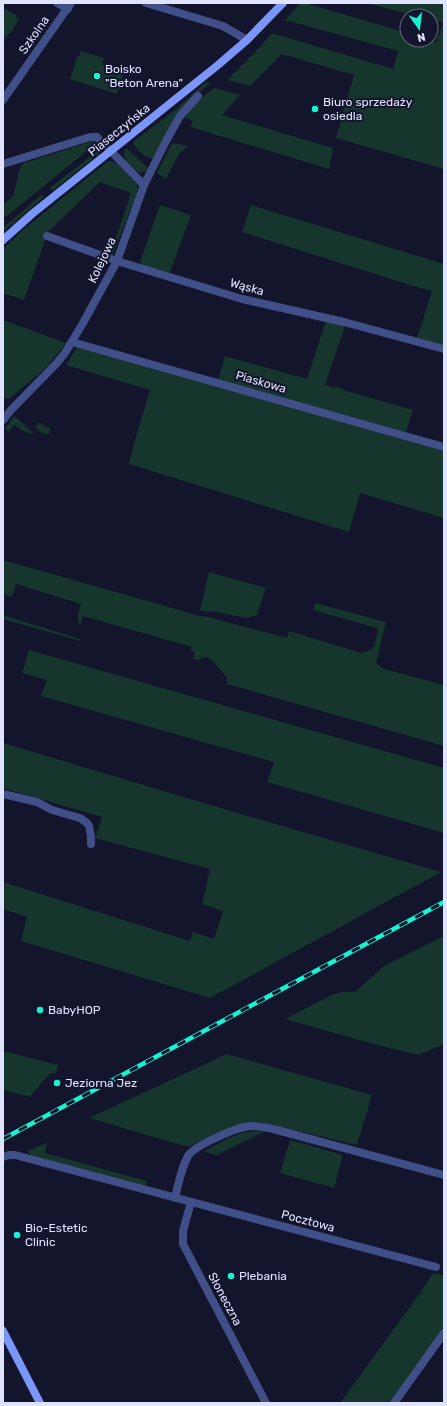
<svg xmlns="http://www.w3.org/2000/svg" width="447" height="1406" viewBox="0 0 447 1406" font-family="Rubik,sans-serif">
<style>
.green{fill:#16352d}
.lines{fill:none;stroke-linecap:round;stroke-linejoin:round}
.minor{stroke:#404f88;stroke-width:8}
.secondary{stroke:#7b95f9;stroke-width:8}
.rail-casing{stroke:#15f4d5;stroke-width:4.5}
.rail{stroke:#13152c;stroke-width:3;stroke-dasharray:9;stroke-linecap:butt}
.poi-dot{fill:#15f4d5;stroke:#13152c;stroke-width:1.5}
.labels{text-anchor:middle;stroke-width:4;stroke-linejoin:round;paint-order:stroke}
.street-label{font-size:12px;fill:#dfe3fd;stroke:#13152c}
.poi-label{font-size:12px;fill:#dfe3fd;stroke:#13152c;text-anchor:start}
</style>
<rect width="100%" height="100%" fill="#13152c"/>
<g class="green">
<path d="M300 3H305L407 33V40H431L436 42 443 23 431 20V16H416L366 3 444 4V169L336 138 354 75 282 54 250 86 227 80 260 47 272 33 393 69 398 51 285 20Z"/>
<path d="M3 8 16 15 15 18 19 19 12 31 3 41 5 42 3 44Z"/>
<path d="M81 51 104 58 102 65 124 72 117 94 70 79 77 57H79Z"/>
<path d="M206 82 211 83C183 102 167 129 153 159 144 157 137 151 133 142L175 110Z"/>
<path d="M215 88 240 95 222 115 333 148 329 169 190 127 193 121 185 118C191 107 204 94 215 88Z"/>
<path d="M93 141 97 143 3 219V205L13 196 21 164Z"/>
<path d="M172 143 188 146 179 154 166 179 157 173Z"/>
<path d="M126 148 148 168 147 171 141 173C132 169 119 157 126 148Z"/>
<path d="M100 149 99 154 52 191 50 188Z"/>
<path d="M112 161 118 164 137 184V194L113 253 110 254 103 253 104 251 108 252 112 250 131 193 100 182 48 232 24 300 3 293V249L23 230 107 162Z"/>
<path d="M41 195 44 197 3 232V228Z"/>
<path d="M160 205 191 215 169 274 142 265 140 262Z"/>
<path d="M251 205 444 264V345L417 338 432 291 410 285 242 232Z"/>
<path d="M3 320 66 343 47 367 9 399 3 397Z"/>
<path d="M326 321 345 326 325 385 335 388 336 387 343 389V390L413 410 406 432 218 380 225 356 307 379Z"/>
<path d="M77 347 444 451V518L360 493 349 532 129 464 134 443 150 390 66 365Z"/>
<path d="M14 416 16 417 35 435 23 431 14 425 9 432 5 429Z"/>
<path d="M39 422 44 426 50 428 48 435 40 432 35 427Z"/>
<path d="M3 560 200 616 208 617 287 638 289 631 361 653C376 651 375 643 378 630L377 628 313 610 315 603 386 622 376 663 384 669 444 685V746L227 684V678L212 660 207 657 201 658 200 660 193 659 195 652 190 651 192 647 83 616 80 625C75 619 80 611 81 604L16 584 12 597 3 594Z"/>
<path d="M209 572 266 588 257 615 247 618 210 611V612L200 610Z"/>
<path d="M3 615 80 639V641L3 619Z"/>
<path d="M29 650 444 768V833L267 782 274 762 41 696 47 680 22 673Z"/>
<path d="M3 743 251 817 441 872 210 998 21 941 27 917 3 909V882L190 941 193 932 214 939 223 911 202 904 210 869 95 838 102 817 3 788Z"/>
<path d="M444 936V1044L418 1055 377 1045 285 1019 331 995 342 992H355L384 966Z"/>
<path d="M3 1051 58 1065 56 1073 49 1074 30 1097 3 1090Z"/>
<path d="M227 1054 372 1095 357 1145 260 1122 236 1126 210 1136 188 1147 89 1118Z"/>
<path d="M255 1131 264 1132 217 1155 203 1152C220 1143 236 1132 255 1131Z"/>
<path d="M290 1140 343 1155 334 1188 280 1173Z"/>
<path d="M47 1143 45 1153 147 1181 145 1188 36 1157 30 1155 28 1152 29 1150Z"/>
<path d="M433 1273 444 1276V1329L389 1403H340L420 1293Z"/>
</g>
<g class="lines">
<g class="minor">
<path d="M57 3 68 9"/>
<path d="M146 3 223 26 247 40"/>
<path d="M3 100 71 3"/>
<path d="M3 164 90 137H97L144 185"/>
<path d="M47 236 117 261 242 299 344 322 444 349"/>
<path d="M72 342 444 447"/>
<path d="M3 420 11 410 56 364 65 353 83 323 117 261 144 185 166 141 180 116 198 96"/>
<path d="M3 794 37 802 52 810 80 818 87 823 89 826 91 837V844"/>
<path d="M3 1157 9 1155H15L436 1267"/>
<path d="M175 1198C178 1184 181 1169 188 1156 195 1145 239 1126 252 1126 260 1126 269 1128 277 1130L444 1175"/>
<path d="M191 1202 183 1231V1244L266 1403"/>
<path d="M394 1403 444 1333"/>
</g>
<g class="secondary">
<path d="M3 240 32 214 218 65 247 40 283 3"/>
<path d="M3 1331 40 1403"/>
</g>
<defs>
<path id="rail" d="M3 1139 444 902"/>
</defs>
<use href="#rail" class="rail-casing"/>
<use href="#rail" class="rail"/>
</g>
<g class="poi-dot">
<circle cx="97" cy="76" r="4"/>
<circle cx="315" cy="109" r="4"/>
<circle cx="40" cy="1010" r="4"/>
<circle cx="57" cy="1083" r="4"/>
<circle cx="17" cy="1235" r="4"/>
<circle cx="231" cy="1276" r="4"/>
</g>
<g class="labels">
<g class="street-label">
<text transform="translate(34 35) rotate(-55)" y="4">Szkolna</text>
<text transform="translate(119 130) rotate(-39)" y="4">Piaseczyńska</text>
<text transform="translate(102 260) rotate(-65)" y="4">Kolejowa</text>
<text transform="translate(247 287) rotate(15)" y="4">Wąska</text>
<text transform="translate(261 382) rotate(16)" y="4">Piaskowa</text>
<text transform="translate(308 1221) rotate(15)" y="4">Pocztowa</text>
<text transform="translate(225 1299) rotate(62)" y="4">Słoneczna</text>
</g>
<g class="poi-label">
<text x="105" y="73">Boisko<tspan x="105" dy="14">"Beton Arena"</tspan></text>
<text x="323" y="106">Biuro sprzedaży<tspan x="323" dy="14">osiedla</tspan></text>
<text x="48" y="1014">BabyHOP</text>
<text x="65" y="1087">Jeziorna Jez</text>
<text x="25" y="1232">Bio-Estetic<tspan x="25" dy="14">Clinic</tspan></text>
<text x="239" y="1280">Plebania</text>
</g>
</g>
<rect width="447" height="1406" fill="none" stroke="#dfe3fd" stroke-width="8"/>
<g transform="translate(419 28) rotate(166)"><circle r="19" fill="#13152c" stroke="#656780"/>
<path d="M0-3L7 15L0 10L-7 15Z" fill="#15f4d5"/>
<text y="-6" font-size="11" font-weight="bold" text-anchor="middle" fill="#dfe3fd">N</text>
</g>
</svg>
